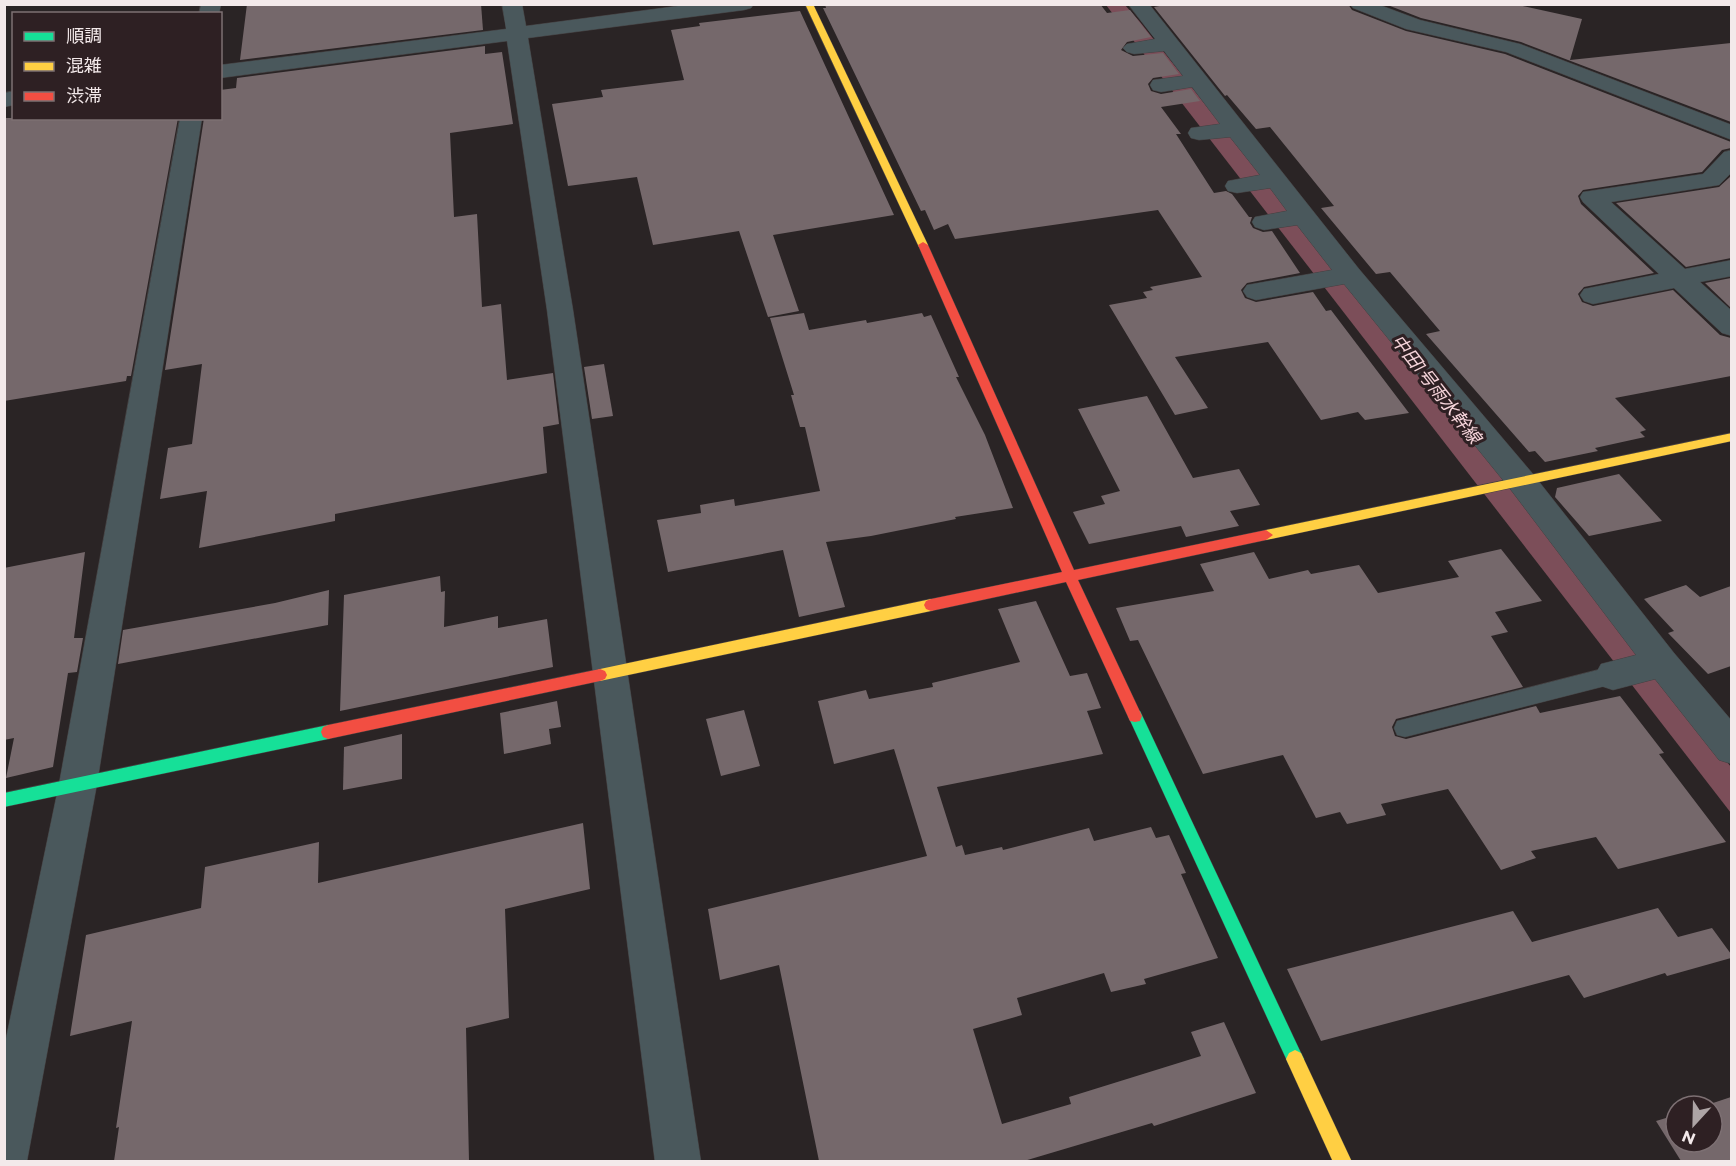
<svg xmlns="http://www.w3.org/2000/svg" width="1736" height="1166" viewBox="0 0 1736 1166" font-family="Montserrat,'Noto Sans JP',sans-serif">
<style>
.water{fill:#7c4e59}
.building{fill:#75686b}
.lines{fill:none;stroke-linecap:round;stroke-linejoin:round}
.lane-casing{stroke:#454041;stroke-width:1}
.street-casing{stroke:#454041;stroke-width:1}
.fast-casing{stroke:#454041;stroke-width:1}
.slow-casing{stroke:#454041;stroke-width:1}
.jam-casing{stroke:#454041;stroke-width:1}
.lane{fill:#4a585c;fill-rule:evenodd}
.street{fill:#4a585c;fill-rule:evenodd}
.fast{fill:#16e098;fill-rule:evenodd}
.slow{fill:#ffcf43;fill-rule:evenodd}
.jam{fill:#f24e42;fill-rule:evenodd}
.labels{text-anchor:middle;stroke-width:6;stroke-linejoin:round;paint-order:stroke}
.water-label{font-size:18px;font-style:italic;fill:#f7d5db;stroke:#2e2023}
</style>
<rect width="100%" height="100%" fill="#2a2425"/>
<path class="water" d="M1106 5H1125L1140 22 1731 767V813Z"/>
<g class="building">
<path d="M247 4H481L483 30 240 60Z"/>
<path d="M825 4H1100L1107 13 1130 10 1151 37 1127 42 1121 50 1133 56 1163 53 1179 74 1153 78 1148 84 1151 91 1161 94 1191 89 1200 101 1161 107 1181 134H1176L1214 193 1226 191 1232 194 1249 217H1252L1250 223 1253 228 1263 232 1272 231 1300 273 1247 283 1241 290 1245 298 1256 302 1313 292 1326 311 1331 310 1409 413 1365 420 1358 412 1321 420 1268 342 1175 357 1208 408 1175 415 1109 305 1147 298 1143 292 1153 290 1150 287 1202 277 1158 210 955 239 948 224 934 230 925 210 921 211 823 8H826Z"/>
<path d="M1170 4H1348L1352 10 1406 31 1505 54 1731 142V148L1722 150 1702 172 1583 190 1578 196 1581 204 1654 273 1584 287 1578 294 1582 302 1593 306 1673 290 1720 335 1731 338V376L1615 398 1646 430 1640 432 1645 437 1595 448 1598 451 1545 462 1535 451 1529 452 1426 334 1440 331 1390 272 1376 274 1321 208 1334 206 1270 127 1256 129 1227 95 1225 96 1154 7Z"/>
<path d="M1385 4H1514L1582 19 1570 60 1731 43V122L1521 42 1421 18Z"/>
<path d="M800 11 894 215 773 235 799 311 768 317 739 231 653 245 637 177 568 186 552 104 603 97 601 90 684 80 671 30 700 26 699 23Z"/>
<path d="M485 46V54L502 52 513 124 450 133 454 217 477 214 482 307 501 304 507 380 553 373 559 424 543 427 547 473 335 514V521L199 548 207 491 160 499 168 448 192 444 202 364 165 370 204 118H220V90L236 88 237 78Z"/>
<path d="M4 118H178L131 376H127L126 381 4 401Z"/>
<path d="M1731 176V258L1686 267 1616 203 1719 187Z"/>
<path d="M1731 278V308L1705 283Z"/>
<path d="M804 313 809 330 866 320 867 323 922 313 924 317 931 315 959 377H956L985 435 1013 508 955 517 956 519 871 536 826 542 845 607 799 617 783 550 668 572 657 520 701 513 700 505 734 499 735 506 820 491 805 427H800L791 395H794L770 318Z"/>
<path d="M604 364 613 416 592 419 584 367Z"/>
<path d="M1147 396 1193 478 1239 469 1260 505 1230 511 1239 526 1186 537 1181 526 1089 544 1073 512 1105 504 1101 496 1120 491 1078 409Z"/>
<path d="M1619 474 1662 521 1589 536 1555 497 1557 488Z"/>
<path d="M1501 549 1542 601 1495 612 1508 632 1491 636 1523 687 1396 719 1392 727 1395 736 1406 739 1536 706 1540 713 1620 696 1664 753 1659 754 1726 842 1618 869 1596 837 1531 851 1536 858 1501 870 1448 789 1381 804 1386 815 1347 824 1340 812 1316 818 1283 755 1203 774 1138 640 1130 641 1116 608 1214 591 1200 564 1254 552 1269 579 1308 570 1311 574 1359 565 1378 593 1459 577 1448 561Z"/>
<path d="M85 552 74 638H83L77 672 68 673 53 767 6 778 14 738 4 740V568Z"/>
<path d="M440 576 441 592 445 591 444 627 498 616V628L547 619 553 667 340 711 344 595Z"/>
<path d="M1686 585 1700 597 1731 586V666L1708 674 1668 633 1674 631 1644 599Z"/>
<path d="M329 590 328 625 118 664 123 630 275 603Z"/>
<path d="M1036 601 1070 676 1087 673 1101 708 1087 711 1103 754 937 787 956 847 962 845 965 855 1002 847 1003 850 1089 828 1094 841 1151 827 1156 838 1169 835 1186 873 1181 874 1218 958 1144 979 1146 984 1111 992 1104 973 1017 998 1022 1015 973 1029 1002 1124 1071 1104 1069 1097 1201 1056 1191 1032 1224 1022 1256 1093 1154 1126 1152 1123 1024 1161H819L779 965 720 980 708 909 927 856 894 749 834 764 818 701 866 690 869 699 933 687 932 683 1020 662 998 609Z"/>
<path d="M557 701 561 727 549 729 551 744 504 754 500 713Z"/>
<path d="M744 710 760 766 721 776 706 719Z"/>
<path d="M402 734V779L343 790 344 747Z"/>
<path d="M583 823 590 889 505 909 509 1018 466 1028 469 1161H114L119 1127 116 1128 132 1021 70 1036 86 935 201 908 205 867 319 842 318 883Z"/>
<path d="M1658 908 1678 937 1712 928 1731 954V958L1667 976 1665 973 1584 998 1569 975 1321 1041 1287 969 1513 911 1532 942Z"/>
<path d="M1731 1097V1161H1681L1656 1121 1676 1115V1142H1712V1106H1704Z"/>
</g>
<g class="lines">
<defs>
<path id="lane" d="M1613 666 1620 669 1623 675 1620 681 1613 684 1405 737 1397 735 1394 728 1397 721 1405 719Z"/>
<g id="street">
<path d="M201 4H221L219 14H199Z"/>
<path d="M502 4H522L526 26 693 4H754L751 8 744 10 528 38 573 310 701 1162H655L547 310 507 41 220 78V65L506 29Z"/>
<path d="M1128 4H1149L1359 269 1533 474 1674 653 1732 721V764L1719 760 1655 679 1613 690 1601 686 1595 675 1601 664 1636 655 1511 490 1344 284 1256 300 1247 297 1243 291 1247 285 1332 270 1297 225 1264 230 1255 227 1252 222 1255 217 1287 211 1270 188 1237 193 1228 191 1225 186 1228 181 1260 175 1230 137 1199 140 1191 138 1188 133 1191 128 1220 124 1192 87 1161 92 1153 90 1150 85 1153 80 1183 76 1164 51 1134 54 1127 52 1123 48 1127 44 1155 39Z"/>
<path d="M1350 4H1377L1420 20 1520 44 1732 125V140L1506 52 1406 29 1353 8Z"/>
<path d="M14 91V105L4 107V93Z"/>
<path d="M180 118H202L97 784 27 1161 4 1162V1048L59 784Z"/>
<path d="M1732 150V172L1719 185 1611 202 1685 269 1732 260V276L1700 282 1732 311V336L1722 333 1674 288 1593 304 1584 301 1580 295 1584 289 1659 274 1583 202 1580 197 1583 192 1703 174 1724 152Z"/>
</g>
<g id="fast">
<path d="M1135 710 1140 711 1301 1053 1304 1059 1301 1065 1295 1068 1289 1065 1128 716 1130 711Z"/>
<path d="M328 725 333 727 335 732 333 737 328 739 4 807V793Z"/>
</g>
<g id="slow">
<path d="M805 4H813L928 245 927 247H919L918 245Z"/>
<path d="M1732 433V441L1266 540 1259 535 1266 530Z"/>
<path d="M931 599 936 601 938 605 936 609 931 611 600 681 595 679 593 675 595 671 600 669Z"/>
<path d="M1295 1050 1301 1053 1352 1162H1333L1286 1059 1289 1053Z"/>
</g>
<g id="jam">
<path d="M923 242 928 245 1074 570 1266 530 1273 535 1266 540 1078 580 1142 716 1140 721 1135 722 1130 721 1066 582 931 611 926 609 924 605 926 601 931 599 1062 572 918 245Z"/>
<path d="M600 669 605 671 607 675 605 679 600 681 328 739 323 737 321 732 323 727 328 725Z"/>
</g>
</defs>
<use href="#lane" class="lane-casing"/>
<use href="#street" class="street-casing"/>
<use href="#fast" class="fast-casing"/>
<use href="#slow" class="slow-casing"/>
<use href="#jam" class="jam-casing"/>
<use href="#lane" class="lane"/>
<use href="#street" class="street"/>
<use href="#fast" class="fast"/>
<use href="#slow" class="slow"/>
<use href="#jam" class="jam"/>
</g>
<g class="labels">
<g class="water-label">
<text transform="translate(1436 389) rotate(52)" y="6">中田1号雨水幹線</text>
</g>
</g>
<rect width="1736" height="1166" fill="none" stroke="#f3e9ea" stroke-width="12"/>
<rect x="12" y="12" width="210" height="108" fill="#2e2023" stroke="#7d7073" stroke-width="1.5"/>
<rect x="24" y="32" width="30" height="9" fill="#16e098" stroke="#7d7073" stroke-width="1.5"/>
<text x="66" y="42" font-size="18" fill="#f3e9ea">順調</text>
<rect x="24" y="62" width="30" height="9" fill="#ffcf43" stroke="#7d7073" stroke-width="1.5"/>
<text x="66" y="72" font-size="18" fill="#f3e9ea">混雑</text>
<rect x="24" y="92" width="30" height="9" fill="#f24e42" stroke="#7d7073" stroke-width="1.5"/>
<text x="66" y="102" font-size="18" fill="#f3e9ea">渋滞</text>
<g transform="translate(1694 1124) rotate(202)"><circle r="28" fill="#2e2023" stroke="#7d7073" stroke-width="1.5"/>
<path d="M0-4.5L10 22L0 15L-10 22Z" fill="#ada4a5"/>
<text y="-9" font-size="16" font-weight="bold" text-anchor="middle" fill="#f3e9ea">N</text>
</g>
</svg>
